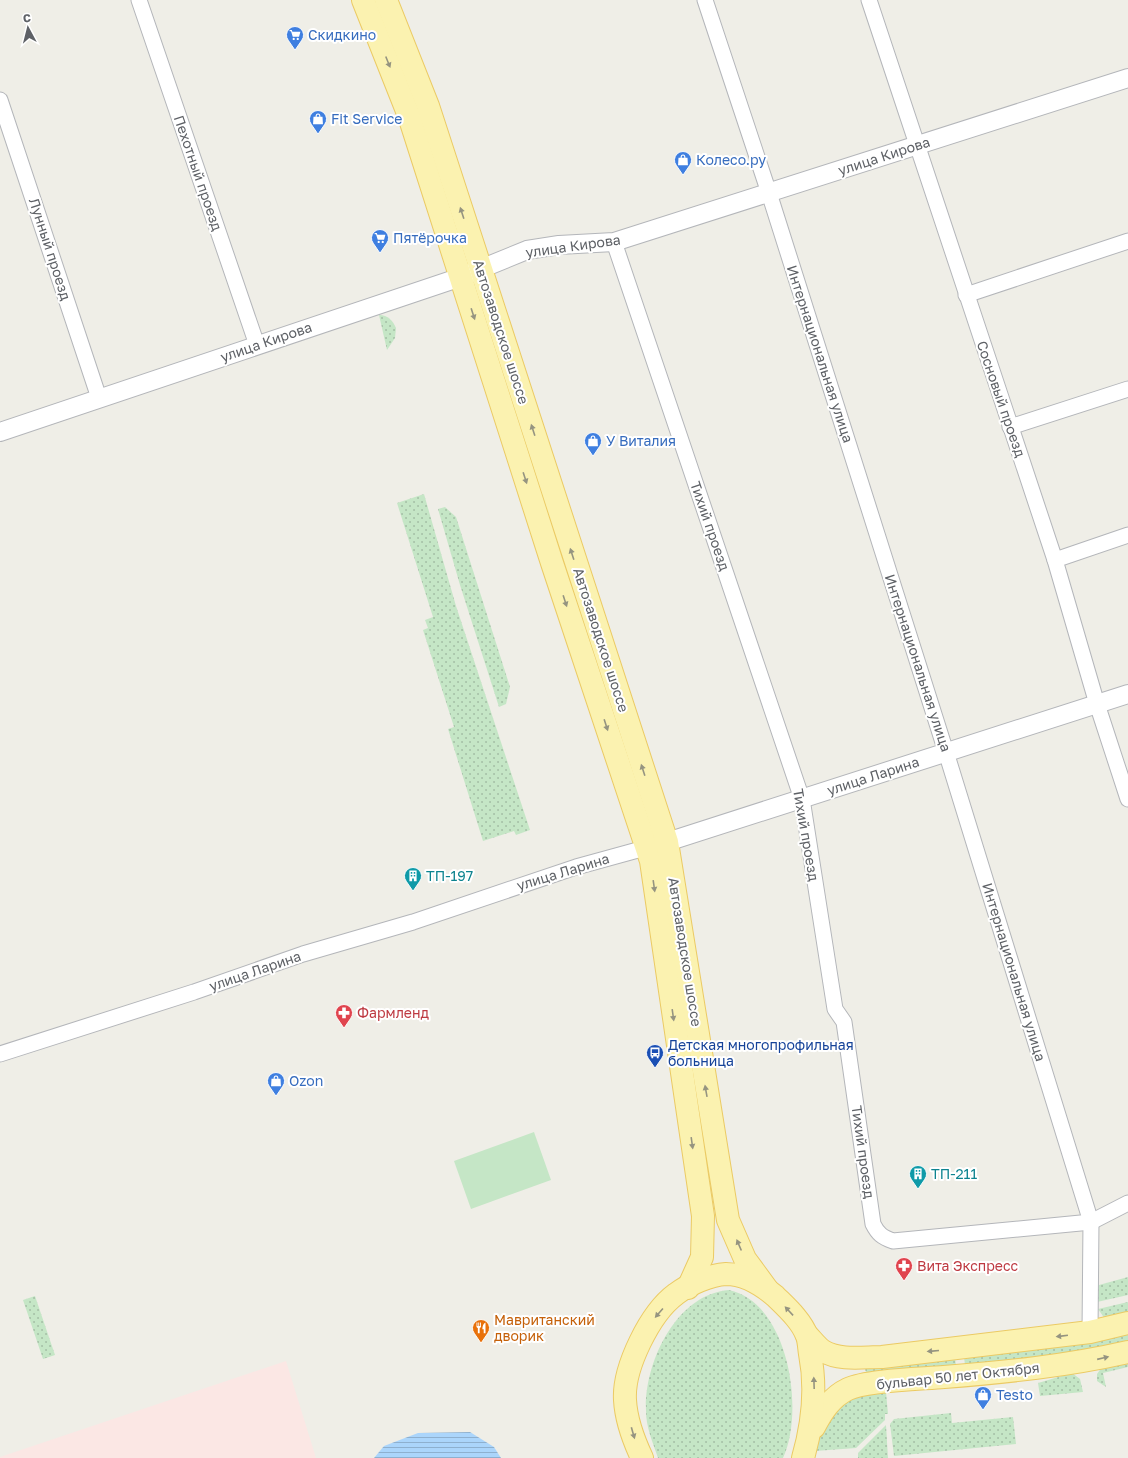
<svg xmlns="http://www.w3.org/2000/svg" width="1128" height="1458" viewBox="0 0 1128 1458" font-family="'Golos Text',sans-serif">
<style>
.medical{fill:#fbe7e4}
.grass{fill:url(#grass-dots)}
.garden{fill:#c5e6c6}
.water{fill:url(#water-rules)}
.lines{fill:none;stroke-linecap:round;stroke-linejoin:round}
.minor-casing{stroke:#b4b6ba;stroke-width:17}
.tertiary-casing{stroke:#b4b6ba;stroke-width:20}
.primary-casing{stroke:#ebca64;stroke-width:24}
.minor{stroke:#fff;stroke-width:15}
.tertiary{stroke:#fff;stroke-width:18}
.primary{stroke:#fbf2b0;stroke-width:22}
.oneway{fill:#959480}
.labels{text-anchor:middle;stroke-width:4;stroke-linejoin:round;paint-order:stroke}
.shop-label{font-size:14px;fill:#366cbe;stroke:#fff;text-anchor:start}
.street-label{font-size:14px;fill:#5e6166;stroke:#fff}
.culture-label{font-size:14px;fill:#0d838f;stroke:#fff;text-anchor:start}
.health-label{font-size:14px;fill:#be3a42;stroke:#fff;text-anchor:start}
.transit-label{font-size:14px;fill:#164399;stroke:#fff;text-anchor:start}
.food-label{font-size:14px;fill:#c56008;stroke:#fff;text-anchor:start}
</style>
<defs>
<pattern id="grass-dots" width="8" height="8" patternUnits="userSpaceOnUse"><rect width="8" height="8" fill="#c5e6c6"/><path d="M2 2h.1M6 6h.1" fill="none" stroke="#a3bea5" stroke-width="1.8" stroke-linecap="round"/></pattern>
<pattern id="water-rules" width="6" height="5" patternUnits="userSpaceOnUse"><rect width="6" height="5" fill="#abd5fb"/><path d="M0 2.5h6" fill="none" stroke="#8eb0cf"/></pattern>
</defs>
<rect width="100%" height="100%" fill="#efeee7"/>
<path class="medical" d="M286 1361 316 1458H0V1457Z"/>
<g class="grass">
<path d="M379 315C388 315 393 321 396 328L395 338 387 350Z"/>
<path d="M424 494 456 606 530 830 516 835 514 831 483 841 448 729 454 727 423 630 428 628 425 620 433 617 397 503Z"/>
<path d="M445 507 456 517 510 687 506 704 499 707 460 585 438 509Z"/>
<path d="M1128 1277V1295L1097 1302 1096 1290 1099 1285Z"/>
<path d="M729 1290C789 1303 805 1411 783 1458H658C653 1443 646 1427 646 1411 644 1363 676 1294 729 1290Z"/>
<path d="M35 1296 55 1355 43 1359 23 1300Z"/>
<path d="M1128 1302V1316L1105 1319 1098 1309Z"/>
<path d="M1128 1333V1344L1090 1352 965 1365 964 1357Z"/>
<path d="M955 1358 956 1366 867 1373 865 1370 866 1368Z"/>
<path d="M1128 1361V1367L1103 1373 1106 1387 1097 1381V1374L1102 1367Z"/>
<path d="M1072 1373 1080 1379 1083 1392 1040 1396 1038 1383Z"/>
<path d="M886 1392 888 1414H885V1420L856 1448 815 1451 817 1438 831 1412 857 1396Z"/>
<path d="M951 1413 952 1423 1013 1417 1016 1444 894 1456 890 1424 894 1419Z"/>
<path d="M886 1425 888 1458H858V1453Z"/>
</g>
<path class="garden" d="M534 1132 551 1180 471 1209 454 1161Z"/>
<path class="water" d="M470 1432 494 1447 501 1458H374L384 1446 418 1433Z"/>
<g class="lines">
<defs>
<g id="minor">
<path d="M139 0 257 345"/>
<path d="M705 0 769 193 946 752 1091 1222 1090 1332"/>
<path d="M869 0 1055 560 1097 704 1128 799"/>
<path d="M0 100 99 398"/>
<path d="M614 242 802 799 835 1009 844 1022 873 1224C878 1234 882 1237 893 1241L1091 1222 1128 1203"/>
<path d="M966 295 1128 241"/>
<path d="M1010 427 1128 389"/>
<path d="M1055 560 1128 535"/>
<path d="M0 1054 194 992 303 954 413 922 576 867 656 845"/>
</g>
<g id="tertiary">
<path d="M0 432 461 277 527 250 559 245 614 242 1128 78"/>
<path d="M667 842 1128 694"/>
</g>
<g id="primary">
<path d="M363 0 409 116 552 563 651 861 703 1216 702 1257 688 1288"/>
<path d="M386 0 428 106 667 842 728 1220 745 1259 767 1289"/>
<path d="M807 1335C812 1340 817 1347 823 1351 840 1361 863 1357 882 1357L1090 1332 1128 1323"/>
<path d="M814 1427C822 1412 831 1397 848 1389 867 1380 921 1379 944 1377 1006 1372 1067 1366 1128 1352"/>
<path d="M642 1458C634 1441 626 1419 625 1400 623 1368 650 1313 676 1294 689 1284 710 1275 726 1274 744 1274 762 1285 775 1296 786 1307 801 1320 807 1336 809 1341 809 1348 810 1354 817 1390 813 1423 803 1458"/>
</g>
</defs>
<use href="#minor" class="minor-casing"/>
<use href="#tertiary" class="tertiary-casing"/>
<use href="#primary" class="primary-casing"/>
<use href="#minor" class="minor"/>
<use href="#tertiary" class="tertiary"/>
<use href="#primary" class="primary"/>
</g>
<defs><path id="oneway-solid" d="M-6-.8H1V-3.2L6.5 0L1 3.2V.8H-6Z"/></defs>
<g class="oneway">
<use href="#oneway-solid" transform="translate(388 62) rotate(68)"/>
<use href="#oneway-solid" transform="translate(462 213) rotate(-108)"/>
<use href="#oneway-solid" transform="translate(473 314) rotate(72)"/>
<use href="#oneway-solid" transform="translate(533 430) rotate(-108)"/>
<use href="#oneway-solid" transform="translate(525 478) rotate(72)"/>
<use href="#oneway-solid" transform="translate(572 554) rotate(-108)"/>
<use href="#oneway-solid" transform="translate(565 601) rotate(72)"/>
<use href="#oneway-solid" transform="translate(606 725) rotate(72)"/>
<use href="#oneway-solid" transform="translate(643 770) rotate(-108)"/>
<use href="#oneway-solid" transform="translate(654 886) rotate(82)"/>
<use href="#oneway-solid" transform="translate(673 1015) rotate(82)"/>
<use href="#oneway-solid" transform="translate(706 1091) rotate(-100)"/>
<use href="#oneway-solid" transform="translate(692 1143) rotate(82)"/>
<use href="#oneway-solid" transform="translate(739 1245) rotate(-113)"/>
<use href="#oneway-solid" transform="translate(789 1311) rotate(-133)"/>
<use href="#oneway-solid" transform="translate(659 1313) rotate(131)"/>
<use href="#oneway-solid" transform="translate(1062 1336) rotate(173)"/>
<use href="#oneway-solid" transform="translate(933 1351) rotate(175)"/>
<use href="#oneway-solid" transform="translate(1103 1358) rotate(-13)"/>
<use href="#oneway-solid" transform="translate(814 1383) rotate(-92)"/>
<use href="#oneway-solid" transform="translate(633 1433) rotate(74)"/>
</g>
<defs>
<symbol id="supermarket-pin" viewBox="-11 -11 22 30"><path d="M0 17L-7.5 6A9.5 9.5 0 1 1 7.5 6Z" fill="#3f7fe0" stroke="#fff"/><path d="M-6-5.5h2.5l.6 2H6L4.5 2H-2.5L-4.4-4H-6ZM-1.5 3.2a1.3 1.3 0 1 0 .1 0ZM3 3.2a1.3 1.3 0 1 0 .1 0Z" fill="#fff"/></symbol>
<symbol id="shop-pin" viewBox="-11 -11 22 30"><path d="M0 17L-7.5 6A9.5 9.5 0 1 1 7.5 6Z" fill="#3f7fe0" stroke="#fff"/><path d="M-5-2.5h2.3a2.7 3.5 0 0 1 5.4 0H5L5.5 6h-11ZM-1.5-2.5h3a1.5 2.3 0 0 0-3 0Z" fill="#fff"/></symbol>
<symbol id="building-pin" viewBox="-11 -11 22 30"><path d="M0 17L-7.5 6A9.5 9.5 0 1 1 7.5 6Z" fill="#0f9aa8" stroke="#fff"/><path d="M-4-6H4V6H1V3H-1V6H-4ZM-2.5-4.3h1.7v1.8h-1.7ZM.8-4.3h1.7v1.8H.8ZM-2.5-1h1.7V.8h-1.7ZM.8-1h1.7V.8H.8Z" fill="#fff"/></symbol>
<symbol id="pharmacy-pin" viewBox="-11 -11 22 30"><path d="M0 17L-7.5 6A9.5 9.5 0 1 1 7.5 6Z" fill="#e0444e" stroke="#fff"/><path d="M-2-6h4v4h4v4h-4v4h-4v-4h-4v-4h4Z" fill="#fff"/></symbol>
<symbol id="bus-pin" viewBox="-11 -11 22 30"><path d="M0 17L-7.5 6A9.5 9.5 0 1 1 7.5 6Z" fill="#1a4fb4" stroke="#fff"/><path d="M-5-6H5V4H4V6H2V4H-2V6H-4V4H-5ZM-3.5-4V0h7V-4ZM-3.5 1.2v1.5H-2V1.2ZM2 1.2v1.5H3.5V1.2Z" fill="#fff"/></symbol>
<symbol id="restaurant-pin" viewBox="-11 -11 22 30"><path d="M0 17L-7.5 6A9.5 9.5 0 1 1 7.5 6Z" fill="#e8710a" stroke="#fff"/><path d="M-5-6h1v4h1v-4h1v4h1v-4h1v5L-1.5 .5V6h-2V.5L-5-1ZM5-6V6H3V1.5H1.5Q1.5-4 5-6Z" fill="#fff"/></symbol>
</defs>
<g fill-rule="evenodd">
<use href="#supermarket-pin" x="285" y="25" width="20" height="27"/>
<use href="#shop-pin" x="308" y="109" width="20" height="27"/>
<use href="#shop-pin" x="673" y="150" width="20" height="27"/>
<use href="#supermarket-pin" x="370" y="228" width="20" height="27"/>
<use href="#shop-pin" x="583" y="431" width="20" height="27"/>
<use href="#building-pin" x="403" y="866" width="20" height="27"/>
<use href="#pharmacy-pin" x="334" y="1003" width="20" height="27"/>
<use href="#bus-pin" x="645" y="1043" width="20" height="27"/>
<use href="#shop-pin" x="266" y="1071" width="20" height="27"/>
<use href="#building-pin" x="908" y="1164" width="20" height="27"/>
<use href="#pharmacy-pin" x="894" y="1256" width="20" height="27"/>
<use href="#restaurant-pin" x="471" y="1318" width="20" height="27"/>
<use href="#shop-pin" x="973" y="1385" width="20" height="27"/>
</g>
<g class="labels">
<g class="shop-label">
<text x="308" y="40">Скидкино</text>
<text x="331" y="124">Fit Service</text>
<text x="696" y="165">Колесо.ру</text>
<text x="393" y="243">Пятёрочка</text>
<text x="606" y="446">У Виталия</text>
<text x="289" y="1086">Ozon</text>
<text x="996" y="1400">Testo</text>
</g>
<g class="street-label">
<text transform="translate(884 156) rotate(-18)" y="5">улица Кирова</text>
<text transform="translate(198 173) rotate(71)" y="5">Пехотный проезд</text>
<text transform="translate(573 246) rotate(-8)" y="5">улица Кирова</text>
<text transform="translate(50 249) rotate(72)" y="5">Лунный проезд</text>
<text transform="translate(501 332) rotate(72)" y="5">Автозаводское шоссе</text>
<text transform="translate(266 342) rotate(-19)" y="5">улица Кирова</text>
<text transform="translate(820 354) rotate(72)" y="5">Интернациональная улица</text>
<text transform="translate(1001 399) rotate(71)" y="5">Сосновый проезд</text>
<text transform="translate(710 526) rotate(71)" y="5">Тихий проезд</text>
<text transform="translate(601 640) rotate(72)" y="5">Автозаводское шоссе</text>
<text transform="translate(918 663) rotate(72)" y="5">Интернациональная улица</text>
<text transform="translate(873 776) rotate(-18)" y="5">улица Ларина</text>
<text transform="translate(806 835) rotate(80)" y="5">Тихий проезд</text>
<text transform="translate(563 872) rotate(-17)" y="5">улица Ларина</text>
<text transform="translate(685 952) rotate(81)" y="5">Автозаводское шоссе</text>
<text transform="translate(255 971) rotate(-19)" y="5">улица Ларина</text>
<text transform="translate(1014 972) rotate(73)" y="5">Интернациональная улица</text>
<text transform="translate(863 1152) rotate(82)" y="5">Тихий проезд</text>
<text transform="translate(958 1376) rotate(-6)" y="5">бульвар 50 лет Октября</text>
</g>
<g class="culture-label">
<text x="426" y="881">ТП-197</text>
<text x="931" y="1179">ТП-211</text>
</g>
<g class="health-label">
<text x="357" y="1018">Фармленд</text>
<text x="917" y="1271">Вита Экспресс</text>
</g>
<g class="transit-label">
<text x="668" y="1050">Детская многопрофильная<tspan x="668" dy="16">больница</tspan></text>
</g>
<g class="food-label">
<text x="494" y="1325">Мавританский<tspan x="494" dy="16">дворик</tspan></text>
</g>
</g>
<g transform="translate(28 28) rotate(353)" stroke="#ffffff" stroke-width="3" paint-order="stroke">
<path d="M0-3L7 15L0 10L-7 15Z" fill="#5e6166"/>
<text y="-6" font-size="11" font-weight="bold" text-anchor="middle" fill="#5e6166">С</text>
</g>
</svg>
